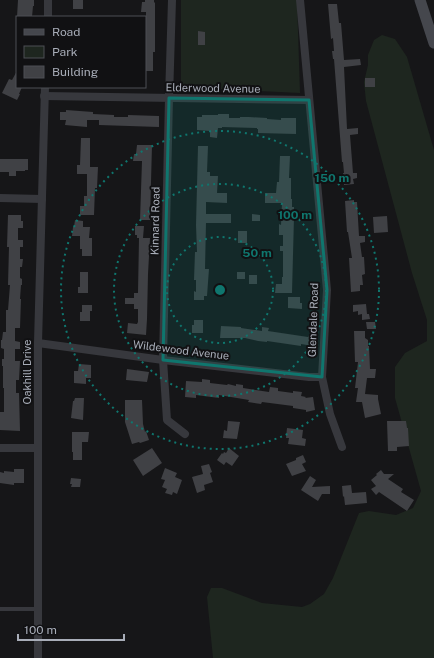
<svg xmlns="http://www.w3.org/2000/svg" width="434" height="658" viewBox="0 0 434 658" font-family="'Public Sans',sans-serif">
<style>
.green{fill:#1e261f}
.building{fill:#404145}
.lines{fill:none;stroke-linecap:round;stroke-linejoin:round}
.lane{stroke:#37383d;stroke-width:4}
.street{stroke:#37383d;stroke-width:8}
.secondary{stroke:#45474d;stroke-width:11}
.marked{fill:#0f766e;fill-opacity:0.2;stroke:#0f766e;stroke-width:3;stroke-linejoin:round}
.ring{fill:none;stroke:#0f766e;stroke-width:2;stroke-dasharray:2 4}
.labels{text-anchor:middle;stroke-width:4;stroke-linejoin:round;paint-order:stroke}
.street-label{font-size:11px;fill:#a8adb8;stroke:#111113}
.centre{fill:#0f766e;stroke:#111113;stroke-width:2}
.ring-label{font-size:12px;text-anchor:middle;font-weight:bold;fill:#0f766e;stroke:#111113;stroke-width:4;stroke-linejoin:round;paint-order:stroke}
</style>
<rect width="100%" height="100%" fill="#161618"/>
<g class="green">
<path d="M181 0H297L300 93 181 87Z"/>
<path d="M382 35 395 39 407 57 434 150V658H213L207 597 211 588H222L262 603 302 607 310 604 324 594 333 578 359 513 369 511 396 515 413 508 421 491 395 398V367L405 353 427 341V320L412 273 366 101 364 82 368 65V55L374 40Z"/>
</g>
<g class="building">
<path d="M18 0H34V6H33L32 17H17Z"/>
<rect x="73" y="0" width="10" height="9"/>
<path d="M145 0H154V2L155 3V52H153V71H145L146 12H141L142 2H145Z"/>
<path d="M328 4H337L339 23H341L344 60 360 59 361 65 344 67 347 129 358 128V134L350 135 353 173H357V178L353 179 354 184 344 185 343 173H344L343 162H342L334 59H333L332 51H334L333 38 331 39Z"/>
<path d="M198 31 205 32V45H198Z"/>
<path d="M17 71V87H22L19 94H20L17 100 2 93 9 79 12 80Z"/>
<rect x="365" y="78" width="10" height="9"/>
<path d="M66 110 93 112V114L114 115V117H128V115L159 116V127L99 125V120H87V127L65 125 66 120H60V112H66Z"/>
<path d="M218 114H229V118H240V117H249L267 118V119L281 120V118H296V134L258 133V129H257V128L222 127V128H218L217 138 210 137V131L197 130V117H202V115H218Z"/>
<path d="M81 138H90V167H98L97 188H95L94 215H80V206H84V196H87V174H77V165H80Z"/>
<path d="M137 145H152L150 220H140L142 161H133L134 154H136Z"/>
<path d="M198 146H208L207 172H210V176H218L217 193H227V203L206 202V214H231V223H206L205 269H209L207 296H204V300H194V291L196 292V280H194L195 252H197L196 225Z"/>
<path d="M280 156H290L289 178H291V199H292V207H294V217L292 293H275L276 284H282V277H283V251H280V246H283V235H279V224L281 225 282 203H265V193H276L277 182H279Z"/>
<path d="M0 159H28V170H25V171H16V176H9V172H0Z"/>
<path d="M354 200V202H357L359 236H365V242L360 243 362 257H364L365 274 362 275 363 285H360V291L351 292 349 258H352L348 232H347L345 201Z"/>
<path d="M252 214 260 215V221H252Z"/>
<path d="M8 215H21V221H23V228H18V240H23V247H20V259H23L22 267H20V278L22 279V285H21L20 299H21L20 328H15V341L20 342V349H15V361H20L19 380H16V393H19L20 431 0 430V412H4V388H3V366H2V359H4V349L1 348V340H2L3 332H6V310H8L10 285H8L9 247H7Z"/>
<path d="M387 216 388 232 374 233 373 217Z"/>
<path d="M75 220 83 221V227H90L89 238H92V256H82V249H80V236H72L73 227H74Z"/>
<path d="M135 226H144L143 238H150L148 274 147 319 146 335 127 333 128 323 137 324 138 322V309H134V304H125V298H134V293H138L139 238H137V235H135Z"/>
<rect x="238" y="231" width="9" height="12"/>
<path d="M80 272H88V293H78V287H80Z"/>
<rect x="237" y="272" width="8" height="7"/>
<rect x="249" y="275" width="8" height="9"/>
<path d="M288 297H300V303H302V309L288 308Z"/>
<path d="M366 304 367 314H369L370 319 362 320V314L358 315V311L353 312V305Z"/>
<path d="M82 305H92V311H90V321H80V312H82Z"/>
<path d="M194 320H203V333H192V325H194Z"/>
<path d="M366 322H375L376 329H367Z"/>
<path d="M221 326 241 327V328L262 331V327L269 328 268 331 308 337 309 335 315 336 313 346 301 344V346L267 341V342L258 341 245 338H220Z"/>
<path d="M354 331H365V338L368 340V346H369L370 369H376L375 378H367L365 394 378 395V399L381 414 365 418 362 402H356L358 388H355L358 362H355Z"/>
<path d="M79 364 91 365V378H86V384L74 383V371H78Z"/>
<path d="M127 369 149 372 147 382 126 380Z"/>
<path d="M202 379 210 380V383L227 385 228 384 236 386V384L243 385V388L269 392 270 387 278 388V391L293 393V391L302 392 301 396 306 397 305 398 313 397 315 410 306 412V410L293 408V406L262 402 261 404 248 402 249 400 219 395V398L196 395V398L185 397 186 381 202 382Z"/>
<path d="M75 398H84L83 420 71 418 73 401H74Z"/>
<path d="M125 400H142L143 424 145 432 146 431 149 440 140 443 139 442 132 444 125 422Z"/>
<path d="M228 421 240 422 237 439 223 438 224 430 227 431Z"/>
<path d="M387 421H406L407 428H408L409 446 397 447V451H388Z"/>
<path d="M287 428 303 430 302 438 306 439 305 446 288 444 289 438H286Z"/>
<path d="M72 432H89L88 442H82V460H73V452H72Z"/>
<path d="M152 448 162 463 143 476 133 460Z"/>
<path d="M229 448 239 456 232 466 226 462 224 465 217 460 222 453 223 454 224 452 226 453Z"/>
<path d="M303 455 306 462 302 464 306 471 292 476 286 464 296 460V458Z"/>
<path d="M209 464 212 472 210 473 213 482 204 485 205 490 197 493 192 477 203 474 201 466Z"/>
<path d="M165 468 177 473 175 477 182 480 177 494 173 492 172 495 165 493 167 489 162 487 165 480 161 479Z"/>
<path d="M14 469H24V483H14V485L0 483V472L4 473V471L14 472Z"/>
<path d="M381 470 384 474H394L388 479 403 489 401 492 414 500 407 511 379 492 376 495 371 489 376 486 371 480 377 475 376 474Z"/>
<path d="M310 476 316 480 312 487 330 486V494H322L318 501 301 490Z"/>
<path d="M71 478 81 479 80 487H71L72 484H70Z"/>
<path d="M351 485 352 493 366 492 367 503 345 505 344 496 343 497 342 486Z"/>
</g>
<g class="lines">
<path class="lane" d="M0 609H38"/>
<g class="street">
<path d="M172 0 169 98 163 360 167 420 185 434"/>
<path d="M300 0 327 290 322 377 330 414 342 447"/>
<path d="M48 17V0"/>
<path d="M44 96 309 100"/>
<path d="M0 198 42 199"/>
<path d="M38 343 163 360 309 377H322"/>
<path d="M0 448H38"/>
<path d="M38 658V343L45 87"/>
</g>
<path class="secondary" d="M420 0 434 43"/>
</g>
<path class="marked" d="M169 98 309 100 327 290 322 377 163 360Z"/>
<g class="ring">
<circle cx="220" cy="290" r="53"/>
<circle cx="220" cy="290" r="106"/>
<circle cx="220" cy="290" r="159"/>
</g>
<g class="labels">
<g class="street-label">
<text transform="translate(213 88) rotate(1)" y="4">Elderwood Avenue</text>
<text transform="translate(155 221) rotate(-89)" y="4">Kinnard Road</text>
<text transform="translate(313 320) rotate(-88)" y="4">Glendale Road</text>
<text transform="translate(181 350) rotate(7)" y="4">Wildewood Avenue</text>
<text transform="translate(27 372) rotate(-90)" y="4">Oakhill Drive</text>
</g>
</g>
<circle cx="220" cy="290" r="6" class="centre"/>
<g class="ring-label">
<text x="332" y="182">150 m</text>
<text x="295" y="219">100 m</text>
<text x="257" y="257">50 m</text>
</g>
<rect x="16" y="16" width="130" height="72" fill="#111113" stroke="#4d4f55"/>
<rect x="24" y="29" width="20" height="6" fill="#45474d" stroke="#4d4f55"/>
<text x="52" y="36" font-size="12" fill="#a8adb8">Road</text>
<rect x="24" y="46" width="20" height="12" fill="#1e261f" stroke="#4d4f55"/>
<text x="52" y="56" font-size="12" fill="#a8adb8">Park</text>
<rect x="24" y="66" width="20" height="12" fill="#404145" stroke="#4d4f55"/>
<text x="52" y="76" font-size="12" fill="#a8adb8">Building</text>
<path d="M18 634v6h106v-6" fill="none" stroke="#a8adb8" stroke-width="2"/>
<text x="24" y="634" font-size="12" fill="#a8adb8" stroke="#111113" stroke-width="3" paint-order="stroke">100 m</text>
</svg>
